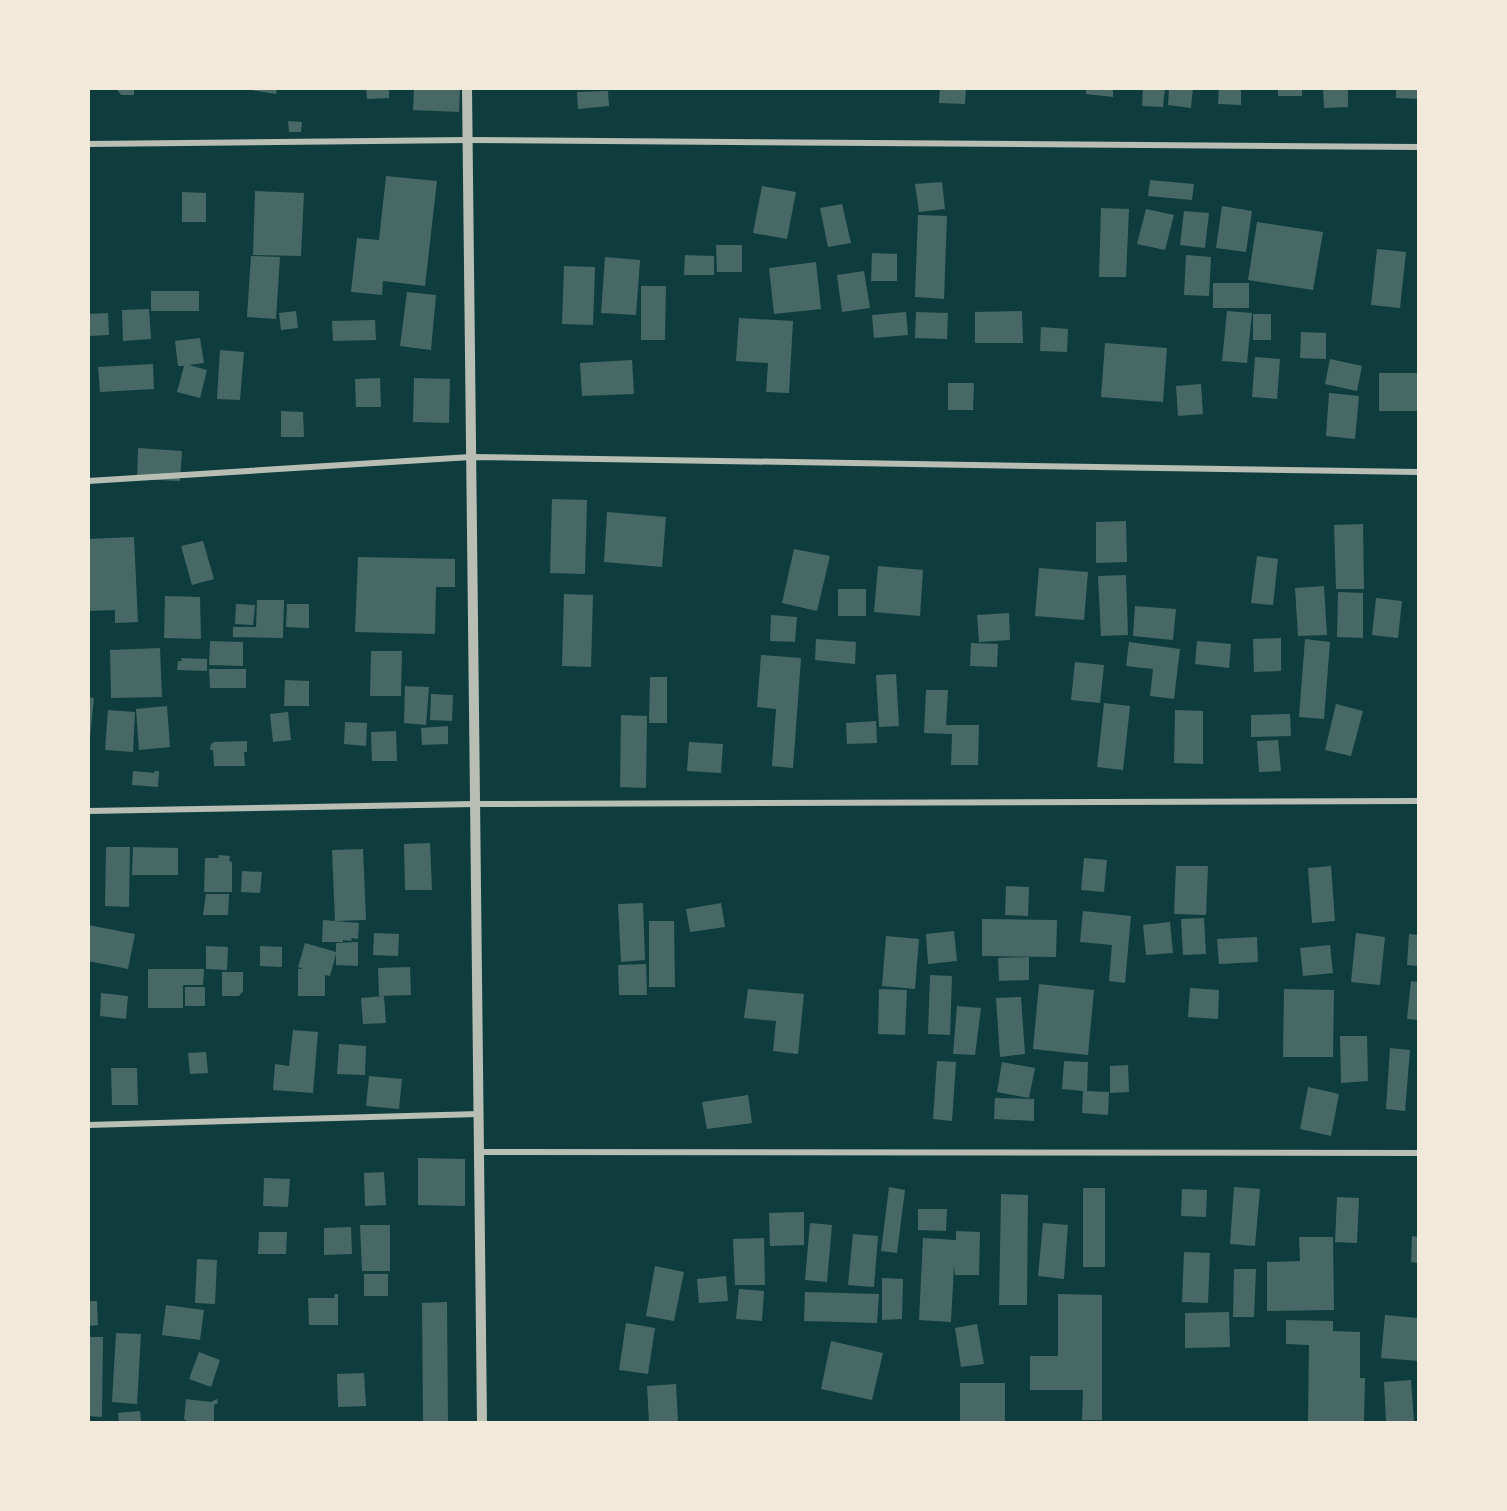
<svg xmlns="http://www.w3.org/2000/svg" width="1507" height="1511" viewBox="0 0 1507 1511" font-family="'Open Sans',sans-serif">
<style>
.building{fill:#486865}
.lines{fill:none;stroke-linecap:round;stroke-linejoin:round}
.minor{stroke:#b8beb3;stroke-width:6}
.tertiary{stroke:#b8beb3;stroke-width:10}
</style>
<rect width="100%" height="100%" fill="#0f3d3e"/>
<g class="building">
<path d="M118 88H134V95H121L118 91Z"/>
<path d="M239 88H277L276 94Z"/>
<path d="M366 88H389V98L367 99Z"/>
<path d="M414 88H460L459 112 413 110Z"/>
<path d="M940 88H966L965 104 939 103Z"/>
<path d="M1086 88H1113V97L1086 94Z"/>
<path d="M1143 88H1165L1163 107 1142 106Z"/>
<path d="M1169 88H1193L1191 108 1168 105Z"/>
<path d="M1219 88H1241V105L1218 104Z"/>
<rect x="1278" y="88" width="24" height="8"/>
<path d="M1323 88H1348V107L1324 108Z"/>
<path d="M1396 88H1418V99L1396 98Z"/>
<path d="M608 91 609 106 578 109 577 92Z"/>
<path d="M288 121 302 122 301 132H289Z"/>
<path d="M386 176 437 181 425 286 383 281 382 295 351 292 357 238 379 240Z"/>
<path d="M1150 180 1194 184 1192 200 1148 196Z"/>
<path d="M942 182 945 209 919 212 915 184Z"/>
<path d="M762 186 796 192 787 239 753 233Z"/>
<path d="M255 191 304 193 301 256 253 255Z"/>
<path d="M182 192 206 193V222H182Z"/>
<path d="M842 204 851 243 828 247 820 208Z"/>
<path d="M1222 206 1252 211 1246 252 1216 248Z"/>
<path d="M1101 208 1129 209 1126 277H1099Z"/>
<path d="M1146 209 1174 215 1165 250 1137 244Z"/>
<path d="M1184 211 1209 213 1205 248 1180 245Z"/>
<path d="M918 215 947 216 944 299 915 297Z"/>
<path d="M1257 222 1323 232 1313 290 1248 280Z"/>
<path d="M716 245H742V272H717Z"/>
<path d="M1377 249 1406 252 1400 308 1371 305Z"/>
<path d="M872 253 897 254V281H871Z"/>
<path d="M685 255 714 256V275H684Z"/>
<path d="M1186 255 1211 257 1209 296 1184 295Z"/>
<path d="M251 256 280 257 276 319 247 317Z"/>
<path d="M605 257 640 260 636 315 601 313Z"/>
<path d="M816 262 821 309 774 314 769 268Z"/>
<path d="M564 266 595 267 593 325 562 324Z"/>
<path d="M864 271 870 308 842 312 837 275Z"/>
<rect x="1213" y="283" width="36" height="25"/>
<path d="M641 286H666L665 340H641Z"/>
<rect x="151" y="291" width="48" height="20"/>
<path d="M407 292 436 295 431 350 400 346Z"/>
<path d="M149 309 151 339 123 341 122 310Z"/>
<path d="M296 311 298 328 281 330 279 313Z"/>
<path d="M1022 311 1023 343H975V312Z"/>
<path d="M1227 311 1252 313 1247 363 1222 361Z"/>
<path d="M906 312 908 335 874 338 872 315Z"/>
<path d="M916 312 948 313 947 339 915 338Z"/>
<path d="M108 313 109 335 90 336 88 314Z"/>
<rect x="1253" y="314" width="18" height="26"/>
<path d="M739 318 793 321 789 393 766 392 768 363 736 361Z"/>
<path d="M375 320 376 340 333 341 332 321Z"/>
<path d="M1041 327 1068 329 1067 352 1040 351Z"/>
<path d="M1301 332 1326 333V359L1300 358Z"/>
<path d="M200 338 204 363 189 365 207 370 200 398 177 392 184 366H178L175 341Z"/>
<path d="M1105 343 1167 348 1163 402 1101 397Z"/>
<path d="M220 350 244 352 240 400 217 399Z"/>
<path d="M1255 357 1280 359 1277 399 1252 397Z"/>
<path d="M1330 359 1362 366 1357 391 1325 384Z"/>
<path d="M632 360 634 394 582 396 580 363Z"/>
<path d="M153 364 154 389 100 392 98 367Z"/>
<rect x="1379" y="373" width="39" height="38"/>
<path d="M380 378 381 407H356L355 379Z"/>
<path d="M414 378 450 379 449 423 413 422Z"/>
<path d="M948 383H974L973 410H948Z"/>
<path d="M1201 384 1203 414 1178 416 1176 386Z"/>
<path d="M1329 393 1359 396 1355 439 1326 436Z"/>
<path d="M281 411 303 412 304 437H281Z"/>
<path d="M138 448 182 451 180 481 137 479Z"/>
<path d="M552 499 587 500 585 574 550 573Z"/>
<path d="M607 512 666 517 662 567 604 562Z"/>
<path d="M1126 521 1127 562 1096 563V522Z"/>
<path d="M1363 524 1364 589H1336L1334 525Z"/>
<path d="M134 537 138 622 115 623V610L88 611V539Z"/>
<path d="M203 541 214 579 192 585 181 546Z"/>
<path d="M794 549 830 556 817 611 782 603Z"/>
<path d="M1257 556 1278 559 1273 605 1251 603Z"/>
<path d="M358 557 455 559V587H436L435 634 355 632Z"/>
<path d="M878 566 923 570 920 616 874 612Z"/>
<path d="M1039 568 1088 572 1084 620 1035 616Z"/>
<path d="M1126 575 1128 635 1101 636 1098 576Z"/>
<path d="M1324 586 1327 635 1298 636 1295 588Z"/>
<rect x="838" y="589" width="28" height="27"/>
<path d="M1338 592 1363 593V638L1337 637Z"/>
<path d="M564 594 593 595 591 667 562 666Z"/>
<path d="M165 596 200 597 201 639 164 638Z"/>
<path d="M1376 598 1402 601 1398 638 1372 635Z"/>
<path d="M257 600H284L283 638 233 637V627H256Z"/>
<path d="M236 604 255 605 253 625 235 624Z"/>
<path d="M287 604H309V628L286 627Z"/>
<path d="M1135 606 1176 609 1173 640 1133 636Z"/>
<path d="M1009 613 1010 640 979 642 977 615Z"/>
<path d="M771 615 797 617 795 642 770 641Z"/>
<path d="M1281 638V671L1254 672 1253 639Z"/>
<path d="M816 639 856 642 855 664 815 660Z"/>
<path d="M1305 639 1330 642 1324 719 1299 717Z"/>
<path d="M210 641 243 642V666L209 665Z"/>
<path d="M1197 641 1231 644 1229 668 1195 664Z"/>
<path d="M1129 642 1180 649 1174 699 1150 696 1153 669 1126 666Z"/>
<path d="M971 643 998 644 997 667 970 666Z"/>
<path d="M160 648 162 697 111 698 110 650Z"/>
<path d="M371 651H402L401 696H370Z"/>
<path d="M761 655 801 658 793 768 772 766 776 709 757 707Z"/>
<path d="M181 658 207 659V671L177 670 178 661H182Z"/>
<path d="M1075 662 1104 665 1100 703 1071 700Z"/>
<path d="M209 669H246V688H210Z"/>
<path d="M896 674 899 726 879 727 876 675Z"/>
<path d="M650 677H667V723H649Z"/>
<path d="M285 680 309 681V706H284Z"/>
<path d="M405 686 429 687 426 725 404 723Z"/>
<path d="M926 690H948L946 725H979L978 765H951L952 734 924 733Z"/>
<path d="M431 694 453 695 452 721 430 720Z"/>
<path d="M88 697 94 698 90 737H88Z"/>
<path d="M1104 703 1130 706 1123 770 1097 767Z"/>
<path d="M1336 704 1363 711 1351 756 1325 750Z"/>
<path d="M167 706 170 747 139 750 136 709Z"/>
<path d="M108 710 135 712 133 752 105 750Z"/>
<path d="M1175 710 1203 711V764L1174 763Z"/>
<path d="M288 712 291 740 273 742 270 714Z"/>
<path d="M1290 714 1291 736 1251 737V715Z"/>
<path d="M621 715 647 716 646 788 620 787Z"/>
<path d="M876 721 877 743 847 744 846 723Z"/>
<path d="M345 722 367 723 366 746 344 744Z"/>
<path d="M448 726V744L422 745 421 728Z"/>
<path d="M396 731 397 761H372L371 732Z"/>
<path d="M1278 740 1281 771 1259 772 1257 741Z"/>
<path d="M247 741V752H244L245 766H214L213 750H210L211 744 214 742Z"/>
<path d="M689 742 723 744 721 773 687 771Z"/>
<path d="M133 771 154 773 155 771H159L158 787 132 785Z"/>
<path d="M430 843 432 890H405L404 844Z"/>
<path d="M106 847H130L129 907 105 906Z"/>
<path d="M133 847 178 848V875H132Z"/>
<path d="M363 849 366 920 335 921 332 850Z"/>
<path d="M218 855 230 856 229 861 232 862V892H204L205 858H219Z"/>
<path d="M1084 858 1107 860 1104 892 1081 890Z"/>
<path d="M1176 866H1208L1206 915 1174 914Z"/>
<path d="M1331 866 1335 921 1312 923 1308 868Z"/>
<path d="M242 871 262 872 260 893 241 892Z"/>
<path d="M1006 886 1029 887 1028 916 1005 915Z"/>
<path d="M206 894H229L228 915H203Z"/>
<path d="M643 903 645 960 621 962 618 904Z"/>
<path d="M721 903 725 927 690 932 686 909Z"/>
<path d="M1083 911 1131 916 1125 983 1109 981 1112 945 1080 942Z"/>
<path d="M1204 918 1206 954 1183 955 1181 919Z"/>
<path d="M982 919 1057 920 1056 957 982 956Z"/>
<path d="M323 920 359 923 358 939 351 938 352 941 343 940V942H322Z"/>
<path d="M649 921H674L675 987H649Z"/>
<path d="M1170 922 1173 953 1146 955 1143 925Z"/>
<path d="M88 925 135 934 128 969 88 961Z"/>
<path d="M954 931 957 961 928 964 926 934Z"/>
<path d="M374 933 399 934 398 956 373 955Z"/>
<path d="M1356 933 1385 937 1380 985 1351 982Z"/>
<path d="M1409 934 1418 935V966L1407 965Z"/>
<path d="M886 936 919 939 915 989 882 986Z"/>
<path d="M1257 937 1258 962 1219 964 1217 939Z"/>
<path d="M358 942V966L336 965V954L330 976 325 975V996H298V969H303L298 967 305 943 336 952V943Z"/>
<path d="M1330 945 1333 973 1303 976 1300 948Z"/>
<path d="M206 946 228 947 227 970 206 969Z"/>
<path d="M260 946 282 947V967L260 966Z"/>
<path d="M1029 957V980L999 981 998 958Z"/>
<path d="M646 964 647 995H619L618 965Z"/>
<path d="M410 967 411 995 379 996 378 968Z"/>
<path d="M148 969H204L203 985H183V1008H148Z"/>
<path d="M222 972H243V991L239 996H222Z"/>
<path d="M930 975 952 976 950 1035 928 1034Z"/>
<path d="M1411 981 1418 982V1020L1407 1019Z"/>
<path d="M1039 984 1094 990 1088 1055 1033 1049Z"/>
<rect x="185" y="987" width="20" height="19"/>
<path d="M1190 988 1219 990 1218 1019 1188 1017Z"/>
<path d="M748 989 804 994 798 1054 773 1051 776 1021 744 1018Z"/>
<path d="M879 989 907 990 905 1035 878 1034Z"/>
<path d="M1284 989 1334 990 1333 1057H1283Z"/>
<path d="M101 993 128 996 126 1019 100 1016Z"/>
<path d="M384 996 386 1023 363 1024 361 998Z"/>
<path d="M1021 997 1025 1054 1000 1057 996 998Z"/>
<path d="M957 1006 981 1008 975 1055 953 1054Z"/>
<path d="M293 1030 318 1032 313 1093 273 1090 275 1064 289 1066Z"/>
<path d="M1340 1036H1367L1368 1081 1341 1083Z"/>
<path d="M339 1044 366 1046 365 1075 337 1074Z"/>
<path d="M1390 1048 1410 1050 1405 1111 1386 1109Z"/>
<path d="M206 1052 208 1073 190 1074 188 1053Z"/>
<path d="M937 1061 956 1062 952 1121 933 1119Z"/>
<path d="M1064 1061 1088 1062 1087 1091 1109 1092 1108 1115 1082 1113 1083 1091 1062 1089Z"/>
<path d="M1002 1062 1035 1068 1029 1098 997 1092Z"/>
<path d="M1128 1065 1129 1092 1110 1093V1066Z"/>
<path d="M111 1068H137L138 1105H112Z"/>
<path d="M369 1076 402 1079 399 1109 366 1106Z"/>
<path d="M1308 1087 1339 1094 1331 1136 1300 1129Z"/>
<path d="M748 1095 752 1123 707 1129 702 1102Z"/>
<path d="M995 1098 1034 1099V1121L994 1119Z"/>
<path d="M418 1158 465 1159V1206L418 1205Z"/>
<path d="M384 1172 386 1205 365 1206 364 1173Z"/>
<path d="M264 1178 290 1179 288 1207 263 1206Z"/>
<path d="M889 1187 905 1190 897 1253 881 1251Z"/>
<path d="M1234 1187 1260 1189 1255 1246 1230 1244Z"/>
<rect x="1083" y="1188" width="22" height="79"/>
<path d="M1182 1189 1207 1190 1206 1217 1181 1216Z"/>
<path d="M1001 1194 1028 1195 1027 1305H999Z"/>
<path d="M1337 1197 1359 1198 1357 1243 1335 1242Z"/>
<path d="M918 1209H947L946 1231 918 1230Z"/>
<path d="M804 1212V1245L770 1246 769 1213Z"/>
<path d="M810 1223 832 1225 827 1282 805 1280Z"/>
<path d="M1043 1223 1068 1225 1064 1279 1038 1276Z"/>
<path d="M360 1225H390V1271H362Z"/>
<path d="M351 1227 352 1254 324 1255V1228Z"/>
<path d="M956 1231 980 1232 979 1275H955L954 1266 951 1322 919 1320 923 1238 956 1240Z"/>
<path d="M259 1232H287L286 1254H258Z"/>
<path d="M853 1234 878 1236 874 1287 848 1285Z"/>
<path d="M1412 1236 1418 1237V1263L1411 1262Z"/>
<path d="M1299 1237H1333L1334 1310 1267 1311V1262L1300 1261Z"/>
<path d="M764 1238 765 1285H735L733 1239Z"/>
<path d="M1184 1252 1210 1253 1208 1303 1182 1302Z"/>
<path d="M197 1259 217 1260 215 1304 195 1303Z"/>
<path d="M655 1266 684 1272 674 1321 646 1316Z"/>
<path d="M1234 1269H1256L1254 1317H1233Z"/>
<rect x="364" y="1274" width="24" height="22"/>
<path d="M726 1276 728 1301 699 1303 697 1279Z"/>
<path d="M882 1278 903 1279 902 1319 882 1320Z"/>
<path d="M739 1289 764 1291 762 1321 736 1319Z"/>
<path d="M805 1292 879 1294 877 1323 804 1321Z"/>
<path d="M335 1294H338V1325H309L308 1298H334Z"/>
<path d="M1058 1294 1102 1295V1420H1082L1083 1390H1030V1356H1058Z"/>
<path d="M88 1301H97L98 1325 88 1326Z"/>
<path d="M447 1302 448 1422H423L422 1303Z"/>
<path d="M166 1305 204 1310 200 1340 162 1335Z"/>
<path d="M1229 1312 1230 1347 1185 1348V1313Z"/>
<path d="M1385 1315 1418 1318V1361L1381 1358Z"/>
<path d="M1286 1320 1333 1321V1331L1360 1332V1378H1365L1364 1422H1308L1309 1345 1286 1344Z"/>
<path d="M626 1323 655 1328 648 1374 619 1370Z"/>
<path d="M977 1324 984 1364 961 1367 955 1328Z"/>
<path d="M116 1333 141 1334 137 1404 112 1402Z"/>
<path d="M88 1337H103L102 1417 88 1416Z"/>
<path d="M831 1341 883 1353 872 1400 821 1389Z"/>
<path d="M199 1352 220 1360 211 1387 189 1379Z"/>
<path d="M364 1373 366 1406 338 1407 337 1374Z"/>
<path d="M1411 1380 1414 1422H1386L1384 1382Z"/>
<rect x="960" y="1383" width="45" height="39"/>
<path d="M676 1384 678 1422H649L647 1386Z"/>
<path d="M186 1399 211 1402 217 1399 218 1403 214 1405V1422H188L184 1419Z"/>
<path d="M140 1411 141 1422H119L118 1413Z"/>
</g>
<g class="lines">
<g class="minor">
<path d="M88 144 468 140 1418 147"/>
<path d="M88 481 471 457 1418 472"/>
<path d="M88 811 475 804 1418 801"/>
<path d="M88 1125 479 1114"/>
<path d="M479 1152 1418 1153"/>
</g>
<path class="tertiary" d="M467 88 482 1422"/>
</g>
<rect width="1507" height="1511" fill="none" stroke="#f1e9da" stroke-width="180"/>
</svg>
